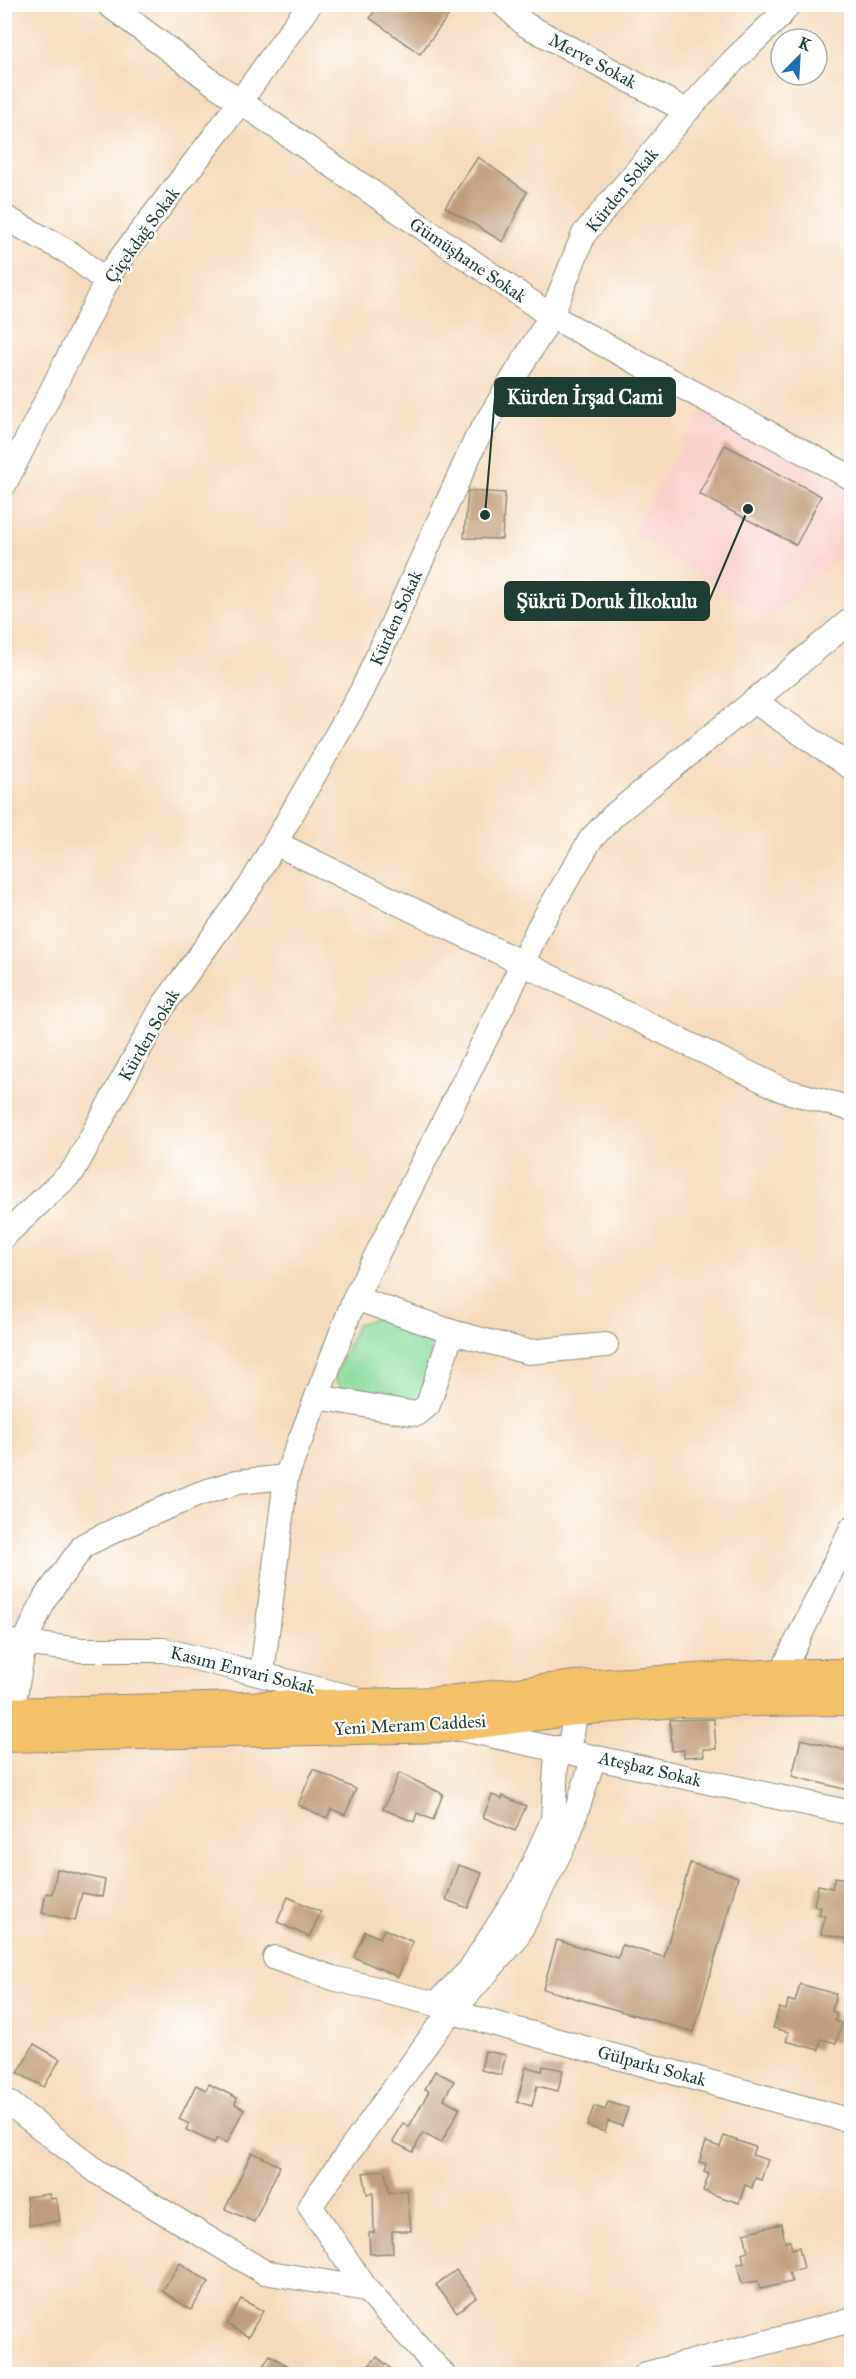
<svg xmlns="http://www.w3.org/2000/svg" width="856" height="2379" viewBox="0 0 856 2379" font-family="'IM FELL Great Primer',serif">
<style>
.built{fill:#f7d0cb}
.green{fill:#8add9f;stroke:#548d6a;stroke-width:1.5}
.building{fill:#c09e7d}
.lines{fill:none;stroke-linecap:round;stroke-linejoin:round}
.minor-casing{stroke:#8a8c79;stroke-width:26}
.major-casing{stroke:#8a8c79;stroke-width:32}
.minor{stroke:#fff;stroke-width:24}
.major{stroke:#f4c16a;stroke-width:30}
.labels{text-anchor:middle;stroke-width:4.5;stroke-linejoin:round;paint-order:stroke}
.street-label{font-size:18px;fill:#1f3d34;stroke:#fff}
.leader{fill:none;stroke:#1f3d34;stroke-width:2}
.callout-dot{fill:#1f3d34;stroke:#fff;stroke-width:2}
.callout{fill:#1f3d34;stroke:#1f3d34;stroke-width:2}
.callout-label{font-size:20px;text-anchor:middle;font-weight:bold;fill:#fff}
</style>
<rect width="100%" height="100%" fill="#fff"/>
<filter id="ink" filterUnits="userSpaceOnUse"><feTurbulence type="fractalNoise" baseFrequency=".0167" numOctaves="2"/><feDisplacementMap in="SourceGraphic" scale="12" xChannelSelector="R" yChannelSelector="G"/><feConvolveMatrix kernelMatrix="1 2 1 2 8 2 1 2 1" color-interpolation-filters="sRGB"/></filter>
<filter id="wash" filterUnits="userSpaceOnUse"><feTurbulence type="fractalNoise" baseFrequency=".008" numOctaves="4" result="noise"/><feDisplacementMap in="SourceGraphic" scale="24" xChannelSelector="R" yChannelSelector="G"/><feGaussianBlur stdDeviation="1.35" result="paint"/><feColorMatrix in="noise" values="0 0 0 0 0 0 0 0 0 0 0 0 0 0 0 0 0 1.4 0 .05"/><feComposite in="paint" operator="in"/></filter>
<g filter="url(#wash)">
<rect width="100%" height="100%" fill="#f4dbbe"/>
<path class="built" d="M717 410 851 487V548L765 619 632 531 700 414Z"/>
<path class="green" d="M378 1318 435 1334 439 1350 422 1398 409 1406 346 1392 334 1379 357 1324Z"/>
<g id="blocks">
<g class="building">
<path d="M379 4H457L420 54 370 18Z"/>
<path d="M478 157 527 192 503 242 445 207Z"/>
<path d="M725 445 821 496 796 545 699 494Z"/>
<path d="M468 491 505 493 502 539 464 538Z"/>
<path d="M714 1719 716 1749H703L704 1756 684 1757V1750L672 1751 670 1720Z"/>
<path d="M801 1739 852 1752V1791L792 1776Z"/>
<path d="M313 1769 356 1789 345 1815 331 1809 327 1818 298 1805Z"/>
<path d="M399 1773 443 1794 433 1820 417 1813 414 1822 383 1809Z"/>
<path d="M492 1795 502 1799 503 1796 526 1806 515 1831 483 1817Z"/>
<path d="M690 1863 738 1877 694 2032 543 1989 557 1940 618 1958 622 1945 664 1957Z"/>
<path d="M458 1865 482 1873 468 1908 446 1900Z"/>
<path d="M57 1869 105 1880 102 1897 82 1893 75 1921 42 1913 46 1893 52 1894Z"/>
<path d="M835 1877 852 1880V1940L821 1934 825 1916 819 1915 821 1907 814 1906 818 1885 832 1888Z"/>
<path d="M288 1897 321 1912 309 1937 277 1922Z"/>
<path d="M384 1929 413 1942 398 1977 354 1957 365 1931 380 1938Z"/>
<path d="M800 1984 836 1994 832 2011 837 2013 835 2021 842 2023 836 2043 821 2039 819 2050 786 2041 789 2032 773 2028 779 2008 786 2010 788 2000 795 2002Z"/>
<path d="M34 2044 60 2059 44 2087 18 2073Z"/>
<path d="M485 2051 506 2055 501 2075 481 2070Z"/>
<path d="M543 2066 563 2070 558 2091 537 2086 532 2106 517 2102 526 2067 542 2071Z"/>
<path d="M435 2071 454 2081 444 2099 460 2108 441 2143 423 2133 413 2152 393 2142 403 2123 409 2127 429 2091 425 2089Z"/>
<path d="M209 2084 237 2098 235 2104 244 2109 227 2143 217 2138 214 2143 186 2130 189 2124 179 2119 196 2085 206 2090Z"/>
<path d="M608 2102 628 2108 622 2126 608 2121 605 2132 587 2126 594 2106 605 2110Z"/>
<path d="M724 2136 755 2147 752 2155 768 2160 761 2180 755 2178 752 2188 745 2185 739 2203 703 2191 709 2174 704 2172 706 2164 699 2162 706 2142 720 2147Z"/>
<path d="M252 2152 280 2166 254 2222 225 2209Z"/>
<path d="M385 2170 389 2193 407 2190 411 2231H392L393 2253 370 2254 369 2233H374L373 2193 367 2194 363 2173Z"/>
<path d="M49 2194 50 2199 56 2198 60 2221 29 2225 26 2197Z"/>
<path d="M781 2224 785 2242 790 2241 792 2249 799 2247 804 2268 789 2272 792 2282 760 2289 758 2281 742 2284 737 2264 744 2263 742 2253 748 2251 744 2233Z"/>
<path d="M180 2263 209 2282 191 2310 162 2291Z"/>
<path d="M456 2270 477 2297 457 2312 436 2285Z"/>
<path d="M241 2299 263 2311 248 2337 227 2324Z"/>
<path d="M270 2355 300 2374H258Z"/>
<path d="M377 2357 398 2374H361Z"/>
</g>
</g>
</g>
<g filter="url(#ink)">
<use href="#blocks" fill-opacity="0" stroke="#8a8c79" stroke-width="1.5"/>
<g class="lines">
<defs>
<g id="minor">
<path d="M108 4 216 85 551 316 852 478"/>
<path d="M503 4 526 25 687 111"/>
<path d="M4 217 70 253 107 282"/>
<path d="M4 485 114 267 221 128 310 4"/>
<path d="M754 701 852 768"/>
<path d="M275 843 783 1090 852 1109"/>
<path d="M4 1236 73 1171 163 1006 251 885 362 691 476 440 551 316 584 234 687 111 734 60 779 17 789 4"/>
<path d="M355 1298 452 1332 528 1352 606 1345"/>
<path d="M317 1397 417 1414 428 1405 452 1332"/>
<path d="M4 1641 82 1650H164L353 1698"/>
<path d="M262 1674 286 1477 355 1298 510 990 539 927 591 839 614 815 754 701 852 619"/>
<path d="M781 1674 852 1528"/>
<path d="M12 1713 24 1644 45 1598 84 1545 141 1518 199 1494 237 1482 286 1477"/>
<path d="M462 1729 852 1813"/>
<path d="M569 1751 576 1710"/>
<path d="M275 1958 333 1978 436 2004 469 1971 523 1887 553 1820 557 1748"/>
<path d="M452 2012 852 2121"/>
<path d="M4 2099 99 2173 264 2272 366 2289 443 2374"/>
<path d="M366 2289 310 2206 437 2029 516 1939 569 1834 594 1757"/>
<path d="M646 2374 852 2320"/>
</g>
<g id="major">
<path d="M4 1713 440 1702 576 1686 781 1674H852"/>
<path d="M4 1737 447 1727 576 1710 679 1702 852 1700"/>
</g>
</defs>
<use href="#minor" class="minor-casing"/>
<use href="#major" class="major-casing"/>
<use href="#minor" class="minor"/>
<use href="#major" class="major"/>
</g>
</g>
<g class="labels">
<g class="street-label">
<text transform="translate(593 61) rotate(28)" y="6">Merve Sokak</text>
<text transform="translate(622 190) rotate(-51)" y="6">Kürden Sokak</text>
<text transform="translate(142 235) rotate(-54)" y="6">Çiçekdağ Sokak</text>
<text transform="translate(468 260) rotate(34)" y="6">Gümüşhane Sokak</text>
<text transform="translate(396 618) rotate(-66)" y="6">Kürden Sokak</text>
<text transform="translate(149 1035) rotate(-60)" y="6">Kürden Sokak</text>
<text transform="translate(243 1670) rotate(14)" y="6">Kasım Envari Sokak</text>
<text transform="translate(410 1725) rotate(-3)" y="6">Yeni Meram Caddesi</text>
<text transform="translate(650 1769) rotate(13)" y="6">Ateşbaz Sokak</text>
<text transform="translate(652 2066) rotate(15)" y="6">Gülparkı Sokak</text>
</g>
</g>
<path class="leader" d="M485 515L495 397M748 509L709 601"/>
<g class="callout-dot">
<circle cx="485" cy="515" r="6"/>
<circle cx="748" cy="509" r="6"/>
</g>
<g class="callout">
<rect x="495" y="378" width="180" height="38" rx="6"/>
<rect x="505" y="582" width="204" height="38" rx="6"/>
</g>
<g class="callout-label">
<text x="585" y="404">Kürden İrşad Cami</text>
<text x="607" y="608">Şükrü Doruk İlkokulu</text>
</g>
<rect width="856" height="2379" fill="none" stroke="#fff" stroke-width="24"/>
<g transform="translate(799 57) rotate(24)"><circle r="28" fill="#ffffff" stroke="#a5b1ae" stroke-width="1.5"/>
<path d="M0-4.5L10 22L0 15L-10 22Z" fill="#1f6fb2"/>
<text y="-9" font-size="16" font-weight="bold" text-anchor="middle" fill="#1f3d34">K</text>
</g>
</svg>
